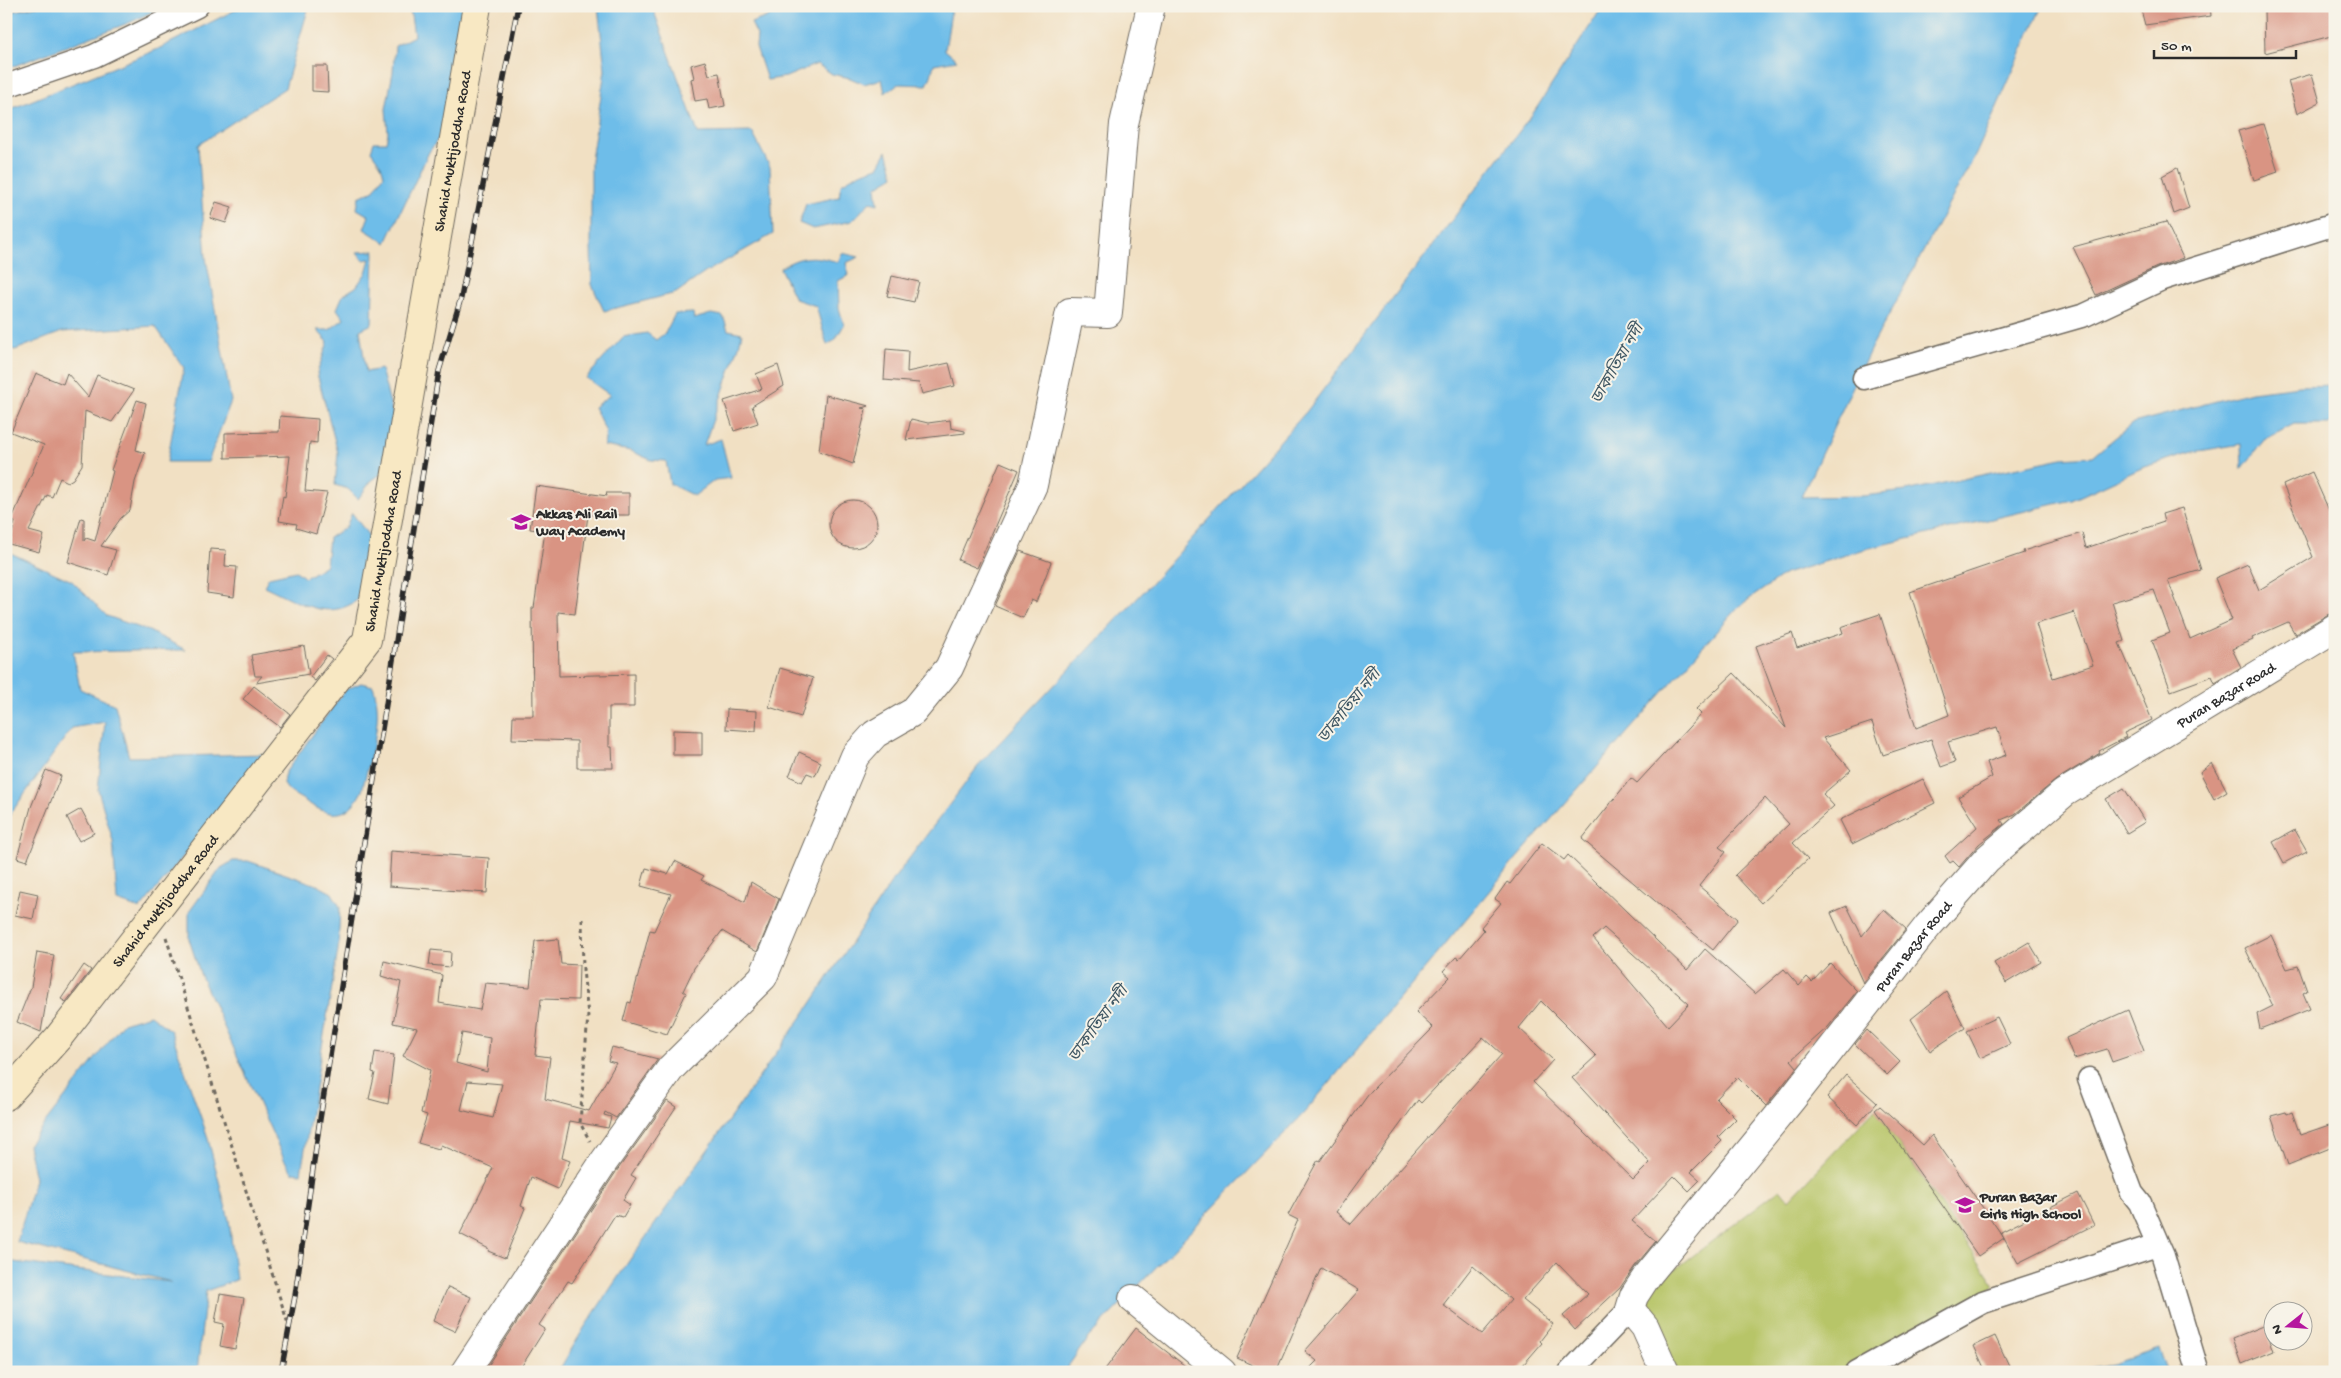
<svg xmlns="http://www.w3.org/2000/svg" width="2341" height="1378" viewBox="0 0 2341 1378" font-family="'Gochi Hand','Noto Sans Bengali',sans-serif">
<style>
.green{fill:#b7c568;stroke:#71784a}
.water{fill:#6ebde9;stroke:#4c748a}
.building{fill:#d99483;fill-rule:evenodd}
.lines{fill:none;stroke-linecap:round;stroke-linejoin:round}
.minor-casing{stroke:#706a60;stroke-width:25}
.tertiary-casing{stroke:#706a60;stroke-width:30}
.secondary-casing{stroke:#706a60;stroke-width:30}
.path{stroke:#706a60;stroke-width:3;stroke-dasharray:4 4;stroke-linecap:butt}
.minor{stroke:#fff;stroke-width:22}
.tertiary{stroke:#fff;stroke-width:28}
.secondary{stroke:#f8e8c3;stroke-width:28}
.rail-casing{stroke:#2b2b2b;stroke-width:5.5}
.rail{stroke:#f7f3e8;stroke-width:4;stroke-dasharray:11;stroke-linecap:butt}
.labels{text-anchor:middle;stroke-width:4;stroke-linejoin:round;paint-order:stroke}
.street-label{font-size:15px;fill:#2b2b2b;stroke:#f7f3e8}
.poi-label{font-size:15px;font-weight:bold;fill:#2b2b2b;stroke:#f7f3e8;text-anchor:start}
.water-label{font-size:16px;font-style:italic;fill:#3f5764;stroke:#f7f3e8}
</style>
<rect width="100%" height="100%" fill="#f7f3e8"/>
<filter id="ink" filterUnits="userSpaceOnUse"><feTurbulence type="fractalNoise" baseFrequency=".02" numOctaves="2"/><feDisplacementMap in="SourceGraphic" scale="10" xChannelSelector="R" yChannelSelector="G"/><feConvolveMatrix kernelMatrix="1 2 1 2 8 2 1 2 1" color-interpolation-filters="sRGB"/></filter>
<filter id="wash" filterUnits="userSpaceOnUse"><feTurbulence type="fractalNoise" baseFrequency=".0096" numOctaves="4" result="noise"/><feDisplacementMap in="SourceGraphic" scale="20" xChannelSelector="R" yChannelSelector="G"/><feGaussianBlur stdDeviation="1.12" result="paint"/><feColorMatrix in="noise" values="0 0 0 0 0 0 0 0 0 0 0 0 0 0 0 0 0 1.4 0 .05"/><feComposite in="paint" operator="in"/></filter>
<g filter="url(#wash)">
<rect width="100%" height="100%" fill="#f1e0c3"/>
<path class="green" d="M1875 1109 1995 1285 1865 1372H1680L1629 1305 1780 1189 1789 1200Z"/>
<g class="water">
<path d="M37 6H154L156 10 131 22 6 69V13Z"/>
<path d="M243 6H309L285 88 198 145 206 258 231 401 208 462H167L184 368 155 326 62 332 15 350 6 348V111L156 50Z"/>
<path d="M394 6H474L469 96 429 152 386 243 364 229 369 216 357 209 359 197 374 190 384 175 381 165 371 151 374 142H386L388 133 386 109 393 72 395 46 414 36 410 9 396 12Z"/>
<path d="M598 6H652L698 133 752 132 770 167 773 234 706 272 676 293 604 311 592 285 591 248V160L605 70Z"/>
<path d="M779 6H952L945 50 957 60 934 64 931 76 927 85 898 84 885 93 882 79 864 84 850 78 832 74 817 64 786 77 767 80 756 47 757 35 751 23 775 14Z"/>
<path d="M1603 6H2042L1976 154 1872 346 1801 497 1863 496 1906 491 2062 458 2093 456 2133 423 2251 392 2300 386 2335 385V424H2294L2264 440 2242 469 2241 444 2193 452 2144 467 2072 500 1865 549 1785 574 1738 607 1516 859 1304 1113 1088 1338 1064 1372H558L584 1328 631 1258 806 1011 893 880 982 761 1150 585 1307 411 1534 112Z"/>
<path d="M887 151 894 176 876 187 878 204 870 202 852 221 813 229 799 223 806 204 839 197 841 184 860 173 878 167Z"/>
<path d="M374 251 372 324 360 330 366 372 381 369 403 452 399 483 381 474 371 481 358 499 348 489 335 485 338 453 317 373 328 342 317 330H329L344 319 337 309 343 295 356 287 366 273 370 259 363 260 357 252Z"/>
<path d="M842 253 859 257 846 263 849 275 838 281 839 308 844 325 835 340 827 345 816 306 795 299 780 268C802 255 813 255 838 262Z"/>
<path d="M693 313 694 319 711 314 723 316 728 330 742 333 739 346 704 445 721 439 731 478 715 480 694 496 670 484 666 461 651 460 631 451 604 446 606 432 594 407 610 395 586 378 623 337 647 333 656 340 665 333 675 314Z"/>
<path d="M352 513 369 536 392 540C385 553 372 587 363 595 331 626 297 601 264 586L269 577 296 571 305 578 326 565 329 538 346 527Z"/>
<path d="M6 551 72 581 107 616 149 631 186 650 73 652 80 689 115 705 129 757 268 754 140 909 117 901 113 841 98 790 105 722 72 728 6 820Z"/>
<path d="M361 683 373 686C385 719 369 759 362 791 346 823 327 816 302 799 295 795 288 792 284 784 283 780 284 777 285 773L345 690Z"/>
<path d="M233 861H248L317 885 332 893 340 907 338 950 301 1173 292 1172 284 1159 201 976 189 939V912L221 868Z"/>
<path d="M150 1015 171 1031 207 1135 229 1220 236 1280 206 1291 197 1372H6V1261L171 1282 17 1242 35 1179 28 1145 123 1023Z"/>
<path d="M2159 1349 2168 1372H2077L2083 1369 2113 1364Z"/>
</g>
<g id="blocks">
<g class="building">
<path d="M2140 6H2210L2211 16 2145 25Z"/>
<path d="M2275 6H2332L2335 35 2265 53 2264 9Z"/>
<path d="M705 61 709 75 719 73 725 106 709 109 707 99 695 101 691 79 694 78 691 65Z"/>
<path d="M312 66H327L328 92 312 91Z"/>
<path d="M2312 74 2320 102 2297 114 2288 81Z"/>
<path d="M2263 124 2278 172 2254 180 2238 131Z"/>
<path d="M2177 168 2189 208 2174 214 2162 176Z"/>
<path d="M216 202 232 207 226 223 210 218Z"/>
<path d="M2166 222 2183 258 2157 267 2096 295 2073 247Z"/>
<path d="M892 276 919 282 914 302 887 296Z"/>
<path d="M886 349 908 351 907 372 949 363 955 386 922 394 919 383 884 380Z"/>
<path d="M778 365 784 386 752 406 758 423 734 431 724 401 762 389 756 374Z"/>
<path d="M36 373 63 384 67 373 88 397 97 375 134 390 112 422 85 411 82 465 73 479 68 482 60 478 52 497 47 495 29 531 44 535 39 552 9 544 15 522 11 521 44 445 11 432Z"/>
<path d="M826 395 869 406 861 408 866 409 853 464 819 451Z"/>
<path d="M137 400 146 403 136 450 145 453 135 482 130 510 121 518 101 546 116 550 108 575 68 562 81 518 84 519V541L86 538 95 541 113 471 111 470Z"/>
<path d="M280 416 318 419 317 443 310 442 305 491 327 493 316 534 296 528 297 524 279 521 283 496 285 497 290 456 225 458V433L279 432Z"/>
<path d="M911 419 928 423 950 420 951 428 965 431V433L906 440Z"/>
<path d="M1000 462 1019 470 977 568 958 560Z"/>
<path d="M2312 472 2335 524V612L2327 615 2295 634 2288 622 2252 638 2253 640 2232 649 2241 667 2215 683 2212 676 2171 691 2152 640 2170 633 2154 590 2112 602 2124 641 2119 643 2152 720 2124 733 2126 737 2099 751 2100 753 2056 780 2015 814 2001 820 2004 824 1979 844 1959 867 1953 861 1950 863 1945 856 1977 827 1958 797 1992 777 1987 762 2006 755 1997 727 1948 742 1955 762 1941 767 1931 739 1883 755 1872 722 1823 738 1851 770 1823 794 1834 806 1793 843 1808 859 1761 903 1735 875 1789 824 1765 798 1719 847 1726 852 1699 886 1738 919 1713 950 1582 839 1631 778 1637 783 1701 714 1696 709 1734 673 1786 728 1756 646 1792 633 1797 648 1843 633 1841 627 1880 614 1916 728 1949 715 1910 592 2024 553 2023 551 2082 533 2086 548 2164 522 2162 514 2182 508 2201 570 2168 580 2190 639 2232 620 2215 578 2248 564 2259 590 2313 557 2283 485ZM2074 612 2093 665 2053 678 2036 624Z"/>
<path d="M536 486 607 496 606 493H629V515H588L575 614 558 612 559 676 634 674V707H609V747H612L613 768H577V741L512 739 513 716H533L532 608H534L545 531 530 529Z"/>
<circle cx="853" cy="524" r="24"/>
<path d="M210 549 226 550 225 566 237 567 234 597 207 593Z"/>
<path d="M1020 551 1051 562 1036 602 1031 600 1023 618 995 606Z"/>
<path d="M304 646 309 674 256 683 262 676H255L251 655Z"/>
<path d="M327 655 332 659 315 681 310 677Z"/>
<path d="M780 668 813 678 801 717 769 707Z"/>
<path d="M254 686 290 714 280 727 243 699Z"/>
<path d="M727 709 757 711 756 731 726 729Z"/>
<path d="M673 730 702 731V755H673Z"/>
<path d="M799 752 821 762 815 776 807 773 802 782 789 776Z"/>
<path d="M2212 763 2227 791 2214 799 2200 772Z"/>
<path d="M46 770 61 776 27 861 17 858 31 807Z"/>
<path d="M1923 779 1935 803 1852 844 1840 820Z"/>
<path d="M2124 788 2145 822 2127 833 2106 799Z"/>
<path d="M81 809 94 833 79 841 67 817Z"/>
<path d="M2295 830 2307 851 2284 863 2273 842Z"/>
<path d="M1542 843 1564 860 1568 855 1687 970 1705 949 1755 994 1784 969 1799 986 1807 977 1812 982 1830 963 1857 991 1828 1027 1791 1060 1797 1067 1766 1106 1737 1077 1716 1099 1736 1119 1718 1137 1722 1141 1691 1172 1700 1180 1689 1191 1674 1176 1632 1221 1656 1241 1635 1266 1620 1288 1575 1330 1563 1316 1588 1294 1557 1262 1523 1300 1553 1324 1540 1341 1542 1343 1517 1372H1306L1317 1361 1305 1351 1359 1290 1321 1268 1276 1372H1267L1237 1358 1298 1220 1288 1215 1318 1160 1320 1161 1371 1091 1433 1028 1416 1012 1450 977 1443 971 1456 957 1459 959 1484 930 1481 927 1501 903 1495 899 1507 882 1510 884ZM1604 928 1689 1004 1668 1026 1593 938ZM1541 1001 1596 1056 1572 1078 1650 1163 1633 1180 1533 1082 1553 1060 1519 1028ZM1483 1037 1502 1054 1351 1224 1336 1212 1418 1100 1421 1103ZM1473 1266 1511 1300 1482 1334 1443 1305Z"/>
<path d="M391 851 489 858 487 893 389 886Z"/>
<path d="M675 861 704 876 701 880 745 902 751 882 779 899 757 952 722 931 694 968 683 991 686 993 667 1034 623 1021 628 1002 631 1003 650 930 654 931 671 894 641 886 646 868 668 874Z"/>
<path d="M20 890 38 894 33 919 15 915Z"/>
<path d="M1847 906 1862 936 1884 909 1906 929 1863 983 1831 913Z"/>
<path d="M2271 935 2287 969 2298 966 2307 991 2303 993 2310 1009 2260 1029 2257 1014 2273 1006 2245 948Z"/>
<path d="M558 939 561 964 579 965 578 1000 541 999 535 1055 550 1057 545 1099 589 1111 616 1063 608 1061 612 1047 658 1059 616 1118 605 1112 604 1115 611 1117 608 1128 570 1121 562 1158 570 1161 558 1189 531 1177 521 1206 525 1208 505 1258 488 1251 489 1249 460 1234 493 1168 441 1145 439 1149 418 1143 427 1115 421 1113 430 1070 403 1056 417 1028 393 1023 401 982 381 976 384 961 442 975 439 1003 480 1010 485 983 530 987 535 941ZM462 1033 490 1038 487 1072 456 1063ZM468 1081 502 1084 493 1118 461 1110Z"/>
<path d="M2029 942 2041 962 2006 983 1994 963Z"/>
<path d="M431 950 451 952 450 967 429 965Z"/>
<path d="M37 952 54 955 41 1032 17 1022 31 987Z"/>
<path d="M84 965 91 970 66 1002 61 999Z"/>
<path d="M1946 991 1965 1028 1930 1051 1911 1019Z"/>
<path d="M2128 1010 2144 1051 2112 1062 2107 1049 2074 1059 2066 1038Z"/>
<path d="M1997 1017 2010 1044 1980 1058 1967 1031Z"/>
<path d="M1867 1030 1900 1062 1887 1075 1855 1044Z"/>
<path d="M375 1052 394 1055 388 1104 369 1099 375 1073 372 1072Z"/>
<path d="M1846 1075 1877 1103 1857 1125 1827 1097Z"/>
<path d="M667 1101 676 1107 631 1175 636 1178 623 1200 630 1205 623 1217 615 1215 572 1283 568 1281 539 1325 545 1329 518 1372H484L616 1172Z"/>
<path d="M1880 1106 1923 1145 1932 1135 2004 1238 1978 1256 1875 1110Z"/>
<path d="M2286 1112 2287 1114 2292 1112 2300 1135 2335 1123V1146L2288 1165 2271 1116Z"/>
<path d="M2078 1193 2094 1225 2018 1263 2001 1232Z"/>
<path d="M448 1287 471 1297 455 1331 433 1321Z"/>
<path d="M220 1294 244 1298 235 1349 220 1346 224 1324 215 1322Z"/>
<path d="M2265 1325 2274 1351 2242 1364 2233 1338Z"/>
<path d="M1136 1328 1193 1372H1103Z"/>
<path d="M1995 1336 2012 1372H1986L1974 1346Z"/>
</g>
</g>
</g>
<g filter="url(#ink)">
<use href="#blocks" fill-opacity="0" stroke="#706a60" stroke-width="1"/>
<g class="lines">
<defs>
<g id="minor">
<path d="M6 86 94 56 197 6"/>
<path d="M1864 378 2085 315 2162 279 2335 224"/>
<path d="M2089 1079 2132 1193 2140 1203 2163 1256 2198 1372"/>
<path d="M1570 1372 1630 1309"/>
<path d="M1857 1372 1983 1302 2157 1245"/>
</g>
<g id="tertiary">
<path d="M1133 1299 1222 1372"/>
<path d="M465 1372 603 1163 671 1068 763 977 855 756 875 734 913 712 949 668 1033 485 1070 312 1108 313 1124 124 1151 6"/>
<path id="s1" d="M1665 1372 1645 1327 1630 1309 1634 1296 1647 1276 1792 1099 1928 926 1987 859 2064 793 2335 628"/>
</g>
<g id="secondary">
<path id="s2" d="M6 1096 58 1038 367 640 477 6"/>
</g>
</defs>
<use href="#minor" class="minor-casing"/>
<use href="#tertiary" class="tertiary-casing"/>
<use href="#secondary" class="secondary-casing"/>
<g class="path">
<path d="M582 919 583 970 588 1015 580 1123 590 1141"/>
<path d="M166 937 289 1327"/>
</g>
<use href="#minor" class="minor"/>
<use href="#tertiary" class="tertiary"/>
<use href="#secondary" class="secondary"/>
<defs>
<path id="rail" d="M281 1372 295 1296 320 1119 439 371 461 298 518 6"/>
</defs>
<use href="#rail" class="rail-casing"/>
<use href="#rail" class="rail"/>
</g>
</g>
<defs>
<symbol id="school-bare" viewBox="-9 -9 18 18"><path d="M0-5L7-2L0 1L-7-2ZM-4 1L0 2.5L4 1V4Q0 6-4 4Z" fill="#b5179e" stroke="#f7f3e8" stroke-width="2.5" paint-order="stroke"/></symbol>
</defs>
<g fill-rule="evenodd">
<use href="#school-bare" x="507" y="508" width="28" height="28"/>
<use href="#school-bare" x="1951" y="1191" width="28" height="28"/>
</g>
<g class="labels">
<g class="street-label">
<text dy="5" stroke="none"><textPath href="#s2" startOffset="1078">Shahid Muktijoddha Road</textPath></text>
<text dy="5" stroke="none"><textPath href="#s2" startOffset="672">Shahid Muktijoddha Road</textPath></text>
<text dy="5" stroke="none"><textPath href="#s1" startOffset="939">Puran Bazar Road</textPath></text>
<text dy="5" stroke="none"><textPath href="#s2" startOffset="252">Shahid Muktijoddha Road</textPath></text>
<text dy="5" stroke="none"><textPath href="#s1" startOffset="534">Puran Bazar Road</textPath></text>
</g>
<g class="poi-label">
<text x="536" y="518">Akkas Ali Rail<tspan x="536" dy="17">Way Academy</tspan></text>
<text x="1980" y="1201">Puran Bazar<tspan x="1980" dy="17">Girls High School</tspan></text>
</g>
<g class="water-label">
<text transform="translate(1616 363) rotate(-60)" y="6">ডাকাতিয়া নদী</text>
<text transform="translate(1348 705) rotate(-51)" y="6">ডাকাতিয়া নদী</text>
<text transform="translate(1097 1023) rotate(-54)" y="6">ডাকাতিয়া নদী</text>
</g>
</g>
<rect width="2341" height="1378" fill="none" stroke="#f7f3e8" stroke-width="25"/>
<g transform="translate(2288 1326) rotate(253)"><circle r="24" fill="#f7f3e8" stroke="#a5a39c"/>
<path d="M0-4L9 19L0 12L-9 19Z" fill="#b5179e"/>
<text y="-8" font-size="14" font-weight="bold" text-anchor="middle" fill="#2b2b2b">N</text>
</g>
<path d="M2154 50v8h142v-8" fill="none" stroke="#2b2b2b" stroke-width="2.5"/>
<text x="2161" y="50" font-size="15" fill="#2b2b2b" stroke="#f7f3e8" stroke-width="4" paint-order="stroke">50 m</text>
</svg>
